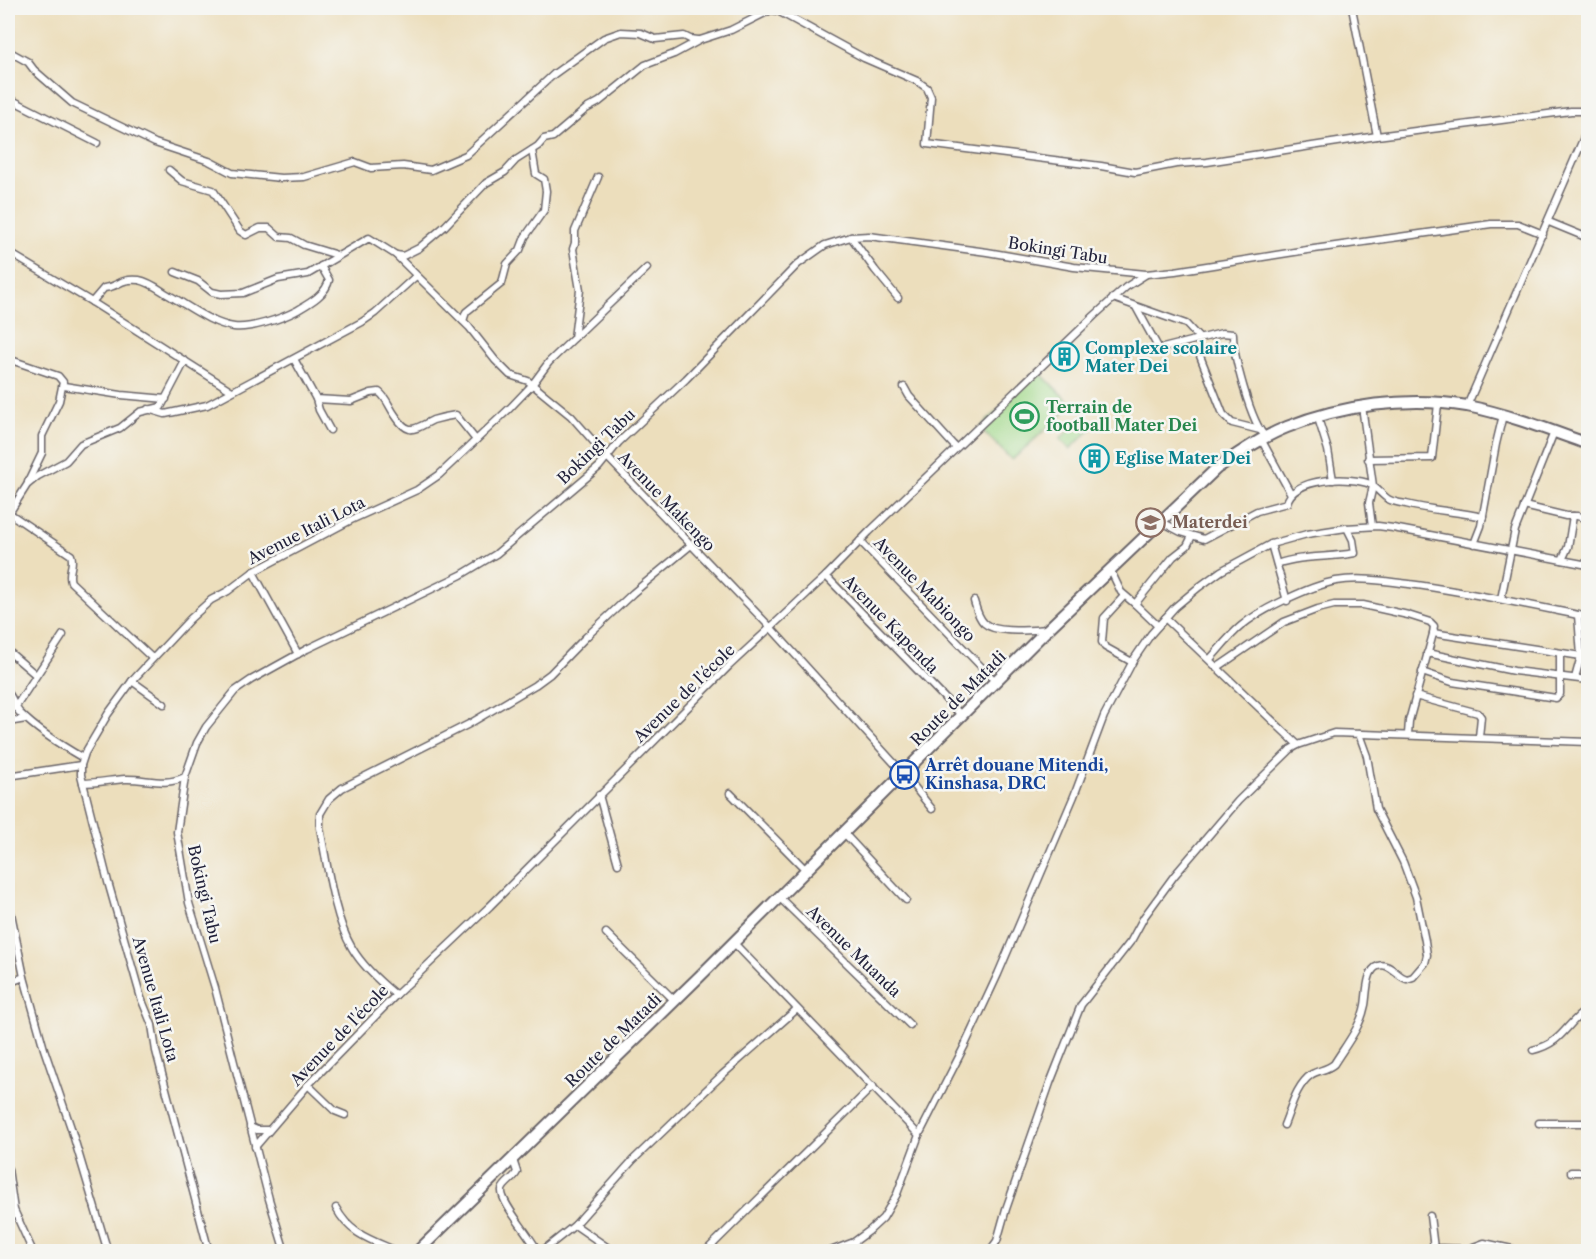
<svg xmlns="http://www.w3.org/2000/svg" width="1596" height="1259" viewBox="0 0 1596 1259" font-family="'Libre Caslon Text',serif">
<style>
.green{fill:#a2d98b;stroke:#627e63;stroke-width:1.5}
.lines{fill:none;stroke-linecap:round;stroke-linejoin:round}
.street-casing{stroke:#696468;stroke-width:9}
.highway-casing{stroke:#696468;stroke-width:14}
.street{stroke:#fff;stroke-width:6}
.highway{stroke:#fff;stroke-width:10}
.labels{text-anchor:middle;stroke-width:5;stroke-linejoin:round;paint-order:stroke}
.street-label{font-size:16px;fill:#22223b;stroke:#f6f6f2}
.culture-label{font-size:16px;font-weight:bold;fill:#0d838f;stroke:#f6f6f2;text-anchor:start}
.leisure-label{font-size:16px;font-weight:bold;fill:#27864d;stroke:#f6f6f2;text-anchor:start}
.education-label{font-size:16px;font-weight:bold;fill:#785e54;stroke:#f6f6f2;text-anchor:start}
.transit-label{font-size:16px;font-weight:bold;fill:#164399;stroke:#f6f6f2;text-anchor:start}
</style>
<rect width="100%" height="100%" fill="#f6f6f2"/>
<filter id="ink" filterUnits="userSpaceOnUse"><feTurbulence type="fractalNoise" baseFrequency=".0167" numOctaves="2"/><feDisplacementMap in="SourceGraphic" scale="12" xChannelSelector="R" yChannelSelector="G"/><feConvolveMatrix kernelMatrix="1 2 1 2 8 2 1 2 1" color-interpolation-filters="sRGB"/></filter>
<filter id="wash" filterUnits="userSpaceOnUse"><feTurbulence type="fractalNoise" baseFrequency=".008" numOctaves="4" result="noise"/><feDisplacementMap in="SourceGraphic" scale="24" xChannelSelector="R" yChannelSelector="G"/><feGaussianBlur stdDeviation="1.35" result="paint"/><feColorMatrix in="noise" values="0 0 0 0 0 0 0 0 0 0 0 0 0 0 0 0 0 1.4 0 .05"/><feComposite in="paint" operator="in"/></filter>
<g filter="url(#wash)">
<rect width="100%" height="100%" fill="#ecdebc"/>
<g class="green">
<path d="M1038 371 1072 405 1012 460 980 428Z"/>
<path d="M1081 419 1091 429 1070 449 1060 439Z"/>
</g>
</g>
<g filter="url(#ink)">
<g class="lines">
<defs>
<g id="street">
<path d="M1352 8 1377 136"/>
<path d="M8 51 28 62 34 70 72 103 155 143 209 161 232 173 281 178 304 177 355 162 371 168 403 166 431 170 466 155 554 74 604 38 621 32 641 33 655 39 684 36 690 39 698 40"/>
<path d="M8 98 97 143"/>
<path d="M169 170 182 181 213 190 240 231 246 235 260 228H269L279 237 291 238 304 245 337 255"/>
<path d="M1549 222 1588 238"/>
<path d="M851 237 875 270 898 298"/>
<path d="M8 252 92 302 232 391"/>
<path d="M396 255 403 256 419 248 445 226 486 183 505 172 516 160 538 146 544 139 553 137 586 109 599 102 645 65 674 54 700 40 731 30 771 10 778 11 864 58 917 81 927 88 931 97 927 144 1101 166 1135 172 1176 164 1207 162 1377 136 1571 111H1588"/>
<path d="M175 272 198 281 212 292 221 294 243 293 278 279 308 274 369 238 396 255 469 327 495 360 510 375 528 381 571 416 608 458 771 628 904 774 932 809"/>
<path d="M1113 298 1186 324 1200 339"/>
<path d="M92 302 104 288C120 287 118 278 139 280 151 282 161 291 172 297 190 307 212 324 234 327 250 329 281 319 296 311 308 304 326 295 329 280L321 266"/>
<path d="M1136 307 1159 349 1222 333 1233 334C1233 355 1251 424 1266 437"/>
<path d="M463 321 466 312 502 283 507 264 520 250 525 237 544 210 546 191 544 179 536 174 532 150"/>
<path d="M574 338 580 290 573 249 575 243V231L598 177"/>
<path d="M1200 356 1223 414 1232 423 1260 430"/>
<path d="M8 359 58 376 63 382 59 401 42 436V453L28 482"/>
<path d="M294 359 316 399 351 401 371 393 379 392C387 398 389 407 395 415 409 437 414 429 433 420 440 418 449 416 456 415L476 440"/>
<path d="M64 386 121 395 166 399"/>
<path d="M904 387 909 396 956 448"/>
<path d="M316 399 319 410 330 430"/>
<path d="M1362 406 1373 486 1369 503 1372 526"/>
<path d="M1467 406 1588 128"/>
<path d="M148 409 165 414 207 405 362 322 375 313 416 276"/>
<path d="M1318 418 1328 450 1333 480"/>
<path d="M1261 439 1291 494"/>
<path d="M1368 459 1432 458 1438 404"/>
<path d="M1524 506 1566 516H1577L1588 519"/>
<path d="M9 513 71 555C75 564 67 572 71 582L152 658"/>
<path d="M8 515 27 485 38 476 66 461 81 444 120 428 140 412 161 407 185 361"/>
<path d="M1160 521 1181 532 1204 539 1257 511 1287 503C1293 477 1351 476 1370 484 1377 488 1382 495 1388 499 1393 502 1400 503 1406 504 1432 511 1458 511 1483 517"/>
<path d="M860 541 996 682"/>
<path d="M1271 544 1287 601"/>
<path d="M1474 544 1481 526 1496 444 1503 415"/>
<path d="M1562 560 1568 547 1573 516"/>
<path d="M1277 564C1302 555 1329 558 1355 553L1353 540 1347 528"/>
<path d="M1110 569 1121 592 1135 604 1173 557 1187 546 1192 536"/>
<path d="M253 572 298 654"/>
<path d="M826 576 962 716"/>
<path d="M1124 596 1104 618 1102 642 1105 647 1132 662"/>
<path d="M1501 599 1515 530 1554 432"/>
<path d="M974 601C976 608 978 617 984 623 996 634 1031 630 1047 629"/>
<path d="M1135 604 1158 626"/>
<path d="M1165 618 1298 745"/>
<path d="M1433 633 1581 656"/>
<path d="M8 651 36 675"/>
<path d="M1427 653 1514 671 1588 680"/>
<path d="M1210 659C1220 648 1230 635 1241 626 1261 609 1311 586 1336 581 1359 577 1386 581 1409 584 1469 592 1529 605 1588 617"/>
<path d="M1218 667 1284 622 1318 609 1334 605H1363L1408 615 1430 622 1434 626 1433 634 1409 721 1408 734"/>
<path d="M1422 672 1452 682 1556 698 1560 694V654"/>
<path d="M1575 678 1581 656 1578 615"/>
<path d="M132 681 164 704"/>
<path d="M8 693C14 699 14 707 20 713 37 730 62 746 83 758"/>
<path d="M1415 696 1478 713 1481 717 1479 737"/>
<path d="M15 708 63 635"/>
<path d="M8 722 26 719"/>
<path d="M8 776 81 765"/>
<path d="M83 783C97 783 111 780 125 779 146 778 164 787 185 777"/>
<path d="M730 793 806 870"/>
<path d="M599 795 618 864"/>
<path d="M844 833 906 900"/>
<path d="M779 897 910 1025"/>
<path d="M8 899 24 977 44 1049 71 1128 108 1252"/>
<path d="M606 933 675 1001"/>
<path d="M734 943 919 1135"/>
<path d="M8 983 24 977"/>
<path d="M396 995C380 982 363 967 352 948 334 918 327 863 320 828V814L329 799 342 788 469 724 535 685 550 674 586 637 633 593 691 545"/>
<path d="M1533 1050C1564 1043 1566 1022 1588 1009"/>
<path d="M308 1085 335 1111 345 1115"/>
<path d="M1539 1123H1588"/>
<path d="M1284 1125C1291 1108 1296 1085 1312 1074 1319 1070 1327 1070 1334 1064 1345 1046 1361 1027 1365 1005 1367 995 1366 970 1378 966 1390 962 1397 977 1407 979L1413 977 1425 963 1427 955 1425 941 1416 897 1403 862 1376 809 1367 756 1359 734"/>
<path d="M250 1127 257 1130H269"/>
<path d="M255 1147 308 1085 396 995 490 906 729 666 826 576 869 532 1094 316 1126 287 1145 275"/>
<path d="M513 1160 517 1172C514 1179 504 1183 502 1190 500 1203 532 1237 538 1252"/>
<path d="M8 1169 14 1210 33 1252"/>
<path d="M1571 1172H1588"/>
<path d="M336 1208C350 1235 372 1240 399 1252"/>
<path d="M1430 1216 1434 1248 1468 1249 1484 1243 1526 1252"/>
<path d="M575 1225 614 1252"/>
<path d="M209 1252 156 1051 152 1025 141 998 108 882 81 775V765L85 753 108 714 132 681 190 619 211 600 228 591 253 572 351 520 417 490 439 475 510 408 532 385 549 362 647 268"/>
<path d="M285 1252 269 1199 215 988 189 903 181 855 177 832 185 777 197 743 206 727 235 691 251 680 307 649 461 575 496 554 599 467 619 442 686 379 798 264 825 245 851 237 869 236 987 252 1074 267 1146 274 1175 271 1307 250 1491 224H1518L1543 234"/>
<path d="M541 1252 575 1225 633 1160 722 1075 797 1009"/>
<path d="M705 1252 873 1086"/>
<path d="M828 1252 854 1242 869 1231 883 1218 897 1194 919 1135 964 1047 998 974 1074 796 1104 716 1134 659 1151 634 1175 607 1199 587 1221 571 1271 544 1307 534 1346 528 1378 526 1393 528 1588 565"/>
<path d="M894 1252V1251"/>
<path d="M989 1252 997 1241 1006 1209 1050 1083 1081 1005 1131 941 1144 917 1174 876 1238 801 1291 749 1298 745 1334 733 1588 742"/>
</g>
<path id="highway" d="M417 1252 699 977 1048 629 1217 468C1239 453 1262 437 1287 427 1342 405 1408 396 1467 406 1508 414 1549 430 1588 444"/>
</defs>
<use href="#street" class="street-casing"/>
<use href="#highway" class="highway-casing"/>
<use href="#street" class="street"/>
<use href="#highway" class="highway"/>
</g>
</g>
<defs>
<symbol id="building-ring" viewBox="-11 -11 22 22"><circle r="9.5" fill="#f6f6f2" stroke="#0f9aa8" stroke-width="1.5"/><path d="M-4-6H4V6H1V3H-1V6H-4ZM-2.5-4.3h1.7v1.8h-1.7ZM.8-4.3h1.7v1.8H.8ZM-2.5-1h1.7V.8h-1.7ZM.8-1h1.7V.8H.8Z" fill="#0f9aa8"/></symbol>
<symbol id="stadium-ring" viewBox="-11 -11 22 22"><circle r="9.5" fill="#f6f6f2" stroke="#2e9e5b" stroke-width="1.5"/><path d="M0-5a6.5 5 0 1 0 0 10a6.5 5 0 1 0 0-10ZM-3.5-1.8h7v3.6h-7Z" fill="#2e9e5b"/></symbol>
<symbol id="school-ring" viewBox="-11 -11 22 22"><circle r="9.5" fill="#f6f6f2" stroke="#8d6e63" stroke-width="1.5"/><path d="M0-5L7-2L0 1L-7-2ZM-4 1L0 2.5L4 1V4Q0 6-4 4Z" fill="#8d6e63"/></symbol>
<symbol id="bus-ring" viewBox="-11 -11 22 22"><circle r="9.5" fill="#f6f6f2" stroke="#1a4fb4" stroke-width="1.5"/><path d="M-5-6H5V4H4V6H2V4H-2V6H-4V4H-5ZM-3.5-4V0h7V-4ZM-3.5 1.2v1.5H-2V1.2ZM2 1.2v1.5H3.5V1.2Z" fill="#1a4fb4"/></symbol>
</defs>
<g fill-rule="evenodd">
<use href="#building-ring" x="1048" y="340" width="33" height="33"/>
<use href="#stadium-ring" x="1008" y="400" width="33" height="33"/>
<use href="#building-ring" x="1078" y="442" width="33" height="33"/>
<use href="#school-ring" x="1134" y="506" width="33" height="33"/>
<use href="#bus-ring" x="888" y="758" width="33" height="33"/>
</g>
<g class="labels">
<g class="street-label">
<text transform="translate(1058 250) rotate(9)" y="6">Bokingi Tabu</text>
<text transform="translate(596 446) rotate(-44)" y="6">Bokingi Tabu</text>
<text transform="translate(667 501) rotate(46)" y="6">Avenue Makengo</text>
<text transform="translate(306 530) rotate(-27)" y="6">Avenue Itali Lota</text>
<text transform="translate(925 589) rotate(46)" y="6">Avenue Mabiongo</text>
<text transform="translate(891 624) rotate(46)" y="6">Avenue Kapenda</text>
<text transform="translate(684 693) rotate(-44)" y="6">Avenue de l'école</text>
<text transform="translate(958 698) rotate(-45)" y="6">Route de Matadi</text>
<text transform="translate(205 894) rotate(77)" y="6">Bokingi Tabu</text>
<text transform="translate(854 951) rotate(44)" y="6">Avenue Muanda</text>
<text transform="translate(156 999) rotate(74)" y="6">Avenue Itali Lota</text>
<text transform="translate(339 1035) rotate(-46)" y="6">Avenue de l'école</text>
<text transform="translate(613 1040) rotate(-44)" y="6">Route de Matadi</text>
</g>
<g class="culture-label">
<text x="1085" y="354">Complexe scolaire<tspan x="1085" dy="18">Mater Dei</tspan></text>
<text x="1115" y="464">Eglise Mater Dei</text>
</g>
<g class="leisure-label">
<text x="1046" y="413">Terrain de<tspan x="1046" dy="18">football Mater Dei</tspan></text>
</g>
<g class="education-label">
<text x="1172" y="528">Materdei</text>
</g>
<g class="transit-label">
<text x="925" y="771">Arrêt douane Mitendi,<tspan x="925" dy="18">Kinshasa, DRC</tspan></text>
</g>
</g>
<rect width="1596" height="1259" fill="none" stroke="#f6f6f2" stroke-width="30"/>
</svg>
